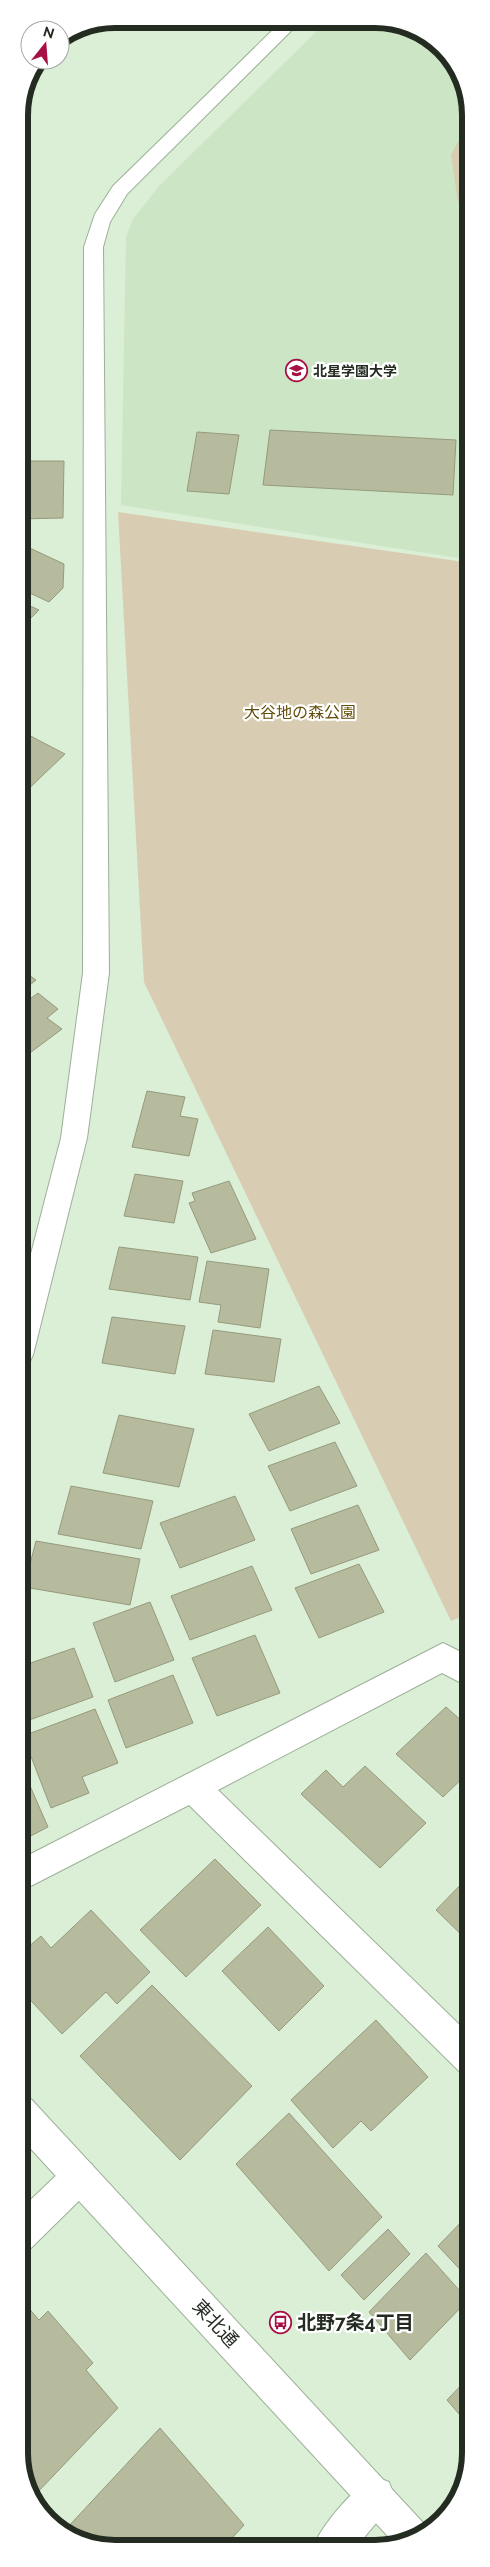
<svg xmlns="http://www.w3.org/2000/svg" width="490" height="2567" viewBox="0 0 490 2567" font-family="Raleway,'Noto Sans JP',sans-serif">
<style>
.built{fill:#cce5c5}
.green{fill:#d8cdb2}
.building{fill:#b7bb9d;stroke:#969a7d}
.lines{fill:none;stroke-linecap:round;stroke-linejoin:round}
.service-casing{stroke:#9db098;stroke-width:2}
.minor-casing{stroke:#9db098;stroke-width:2}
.tertiary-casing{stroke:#9db098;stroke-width:2}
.service{fill:#fff;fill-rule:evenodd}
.minor{fill:#fff;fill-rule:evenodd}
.tertiary{fill:#fff;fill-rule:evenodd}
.labels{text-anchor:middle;stroke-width:4.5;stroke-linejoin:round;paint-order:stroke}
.far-poi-label{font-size:14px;font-weight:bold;fill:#242c22;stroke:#fff;text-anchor:start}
.park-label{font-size:16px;fill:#654e0b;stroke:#fff}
.near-poi-label{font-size:19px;font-weight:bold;fill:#242c22;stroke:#fff;text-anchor:start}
.near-street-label{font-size:19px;fill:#242c22;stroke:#fff}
.rim{fill:none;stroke:#242c22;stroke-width:6}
</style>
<rect width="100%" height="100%" fill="#daefd5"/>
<path class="built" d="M327 21 400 22 448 52 470 102 471 560 121 505 126 237 133 219 160 185Z"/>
<g class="green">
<path d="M470 119V217L458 202 451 155Z"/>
<path d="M118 512 471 563V1613L451 1621 144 982Z"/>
</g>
<g class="building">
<path d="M270 430 456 440 453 495 263 485Z"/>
<path d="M197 432 239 435 229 494 187 491Z"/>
<path d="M19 461H64L63 518 19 519Z"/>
<path d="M19 543 64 564 63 588 49 602 19 588Z"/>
<path d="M19 601 39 610 19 630Z"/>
<path d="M19 730 65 754 19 798Z"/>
<path d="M20 947 31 955 19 964V947Z"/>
<path d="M19 968 36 980 19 994Z"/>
<path d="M38 993 58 1009 47 1018 62 1029 19 1061V1007Z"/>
<path d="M147 1091 185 1097 180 1116 198 1119 189 1156 132 1147Z"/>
<path d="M135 1174 183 1181 174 1223 124 1216Z"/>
<path d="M229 1181 256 1239 211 1253 189 1203 195 1201 192 1193Z"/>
<path d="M119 1247 198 1257 190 1300 109 1289Z"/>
<path d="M207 1261 269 1269 260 1328 218 1322 221 1305 199 1302Z"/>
<path d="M112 1317 185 1326 175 1374 102 1363Z"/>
<path d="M213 1330 281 1339 274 1382 205 1374Z"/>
<path d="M319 1386 340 1423 269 1451 249 1414Z"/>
<path d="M119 1415 194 1429 179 1487 103 1473Z"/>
<path d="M335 1442 357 1486 290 1511 268 1466Z"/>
<path d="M71 1486 153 1501 141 1549 58 1534Z"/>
<path d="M235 1496 255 1540 180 1568 160 1523Z"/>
<path d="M358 1505 379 1550 311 1574 291 1529Z"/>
<path d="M36 1541 140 1559 130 1605 24 1587Z"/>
<path d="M359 1564 384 1612 319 1638 295 1588Z"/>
<path d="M252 1566 272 1610 190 1640 171 1596Z"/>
<path d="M150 1602 174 1660 115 1682 93 1623Z"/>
<path d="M255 1635 280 1693 217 1716 192 1658Z"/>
<path d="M74 1648 93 1697 21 1723 19 1667Z"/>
<path d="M173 1675 193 1723 126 1748 108 1700Z"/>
<path d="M446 1707 471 1729V1770L443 1797 396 1754Z"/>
<path d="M95 1709 118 1763 82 1777 89 1793 51 1808 23 1736Z"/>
<path d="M365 1766 426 1823 380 1868 301 1794 326 1770 343 1787Z"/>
<path d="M27 1779 48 1827 19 1842V1783Z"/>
<path d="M215 1859 261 1905 186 1977 140 1930Z"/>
<path d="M471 1874V1944L436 1910Z"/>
<path d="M91 1910 150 1972 117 2004 106 1992 62 2034 19 1988V1955L41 1936 51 1948Z"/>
<path d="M268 1927 324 1986 279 2031 222 1971Z"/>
<path d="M152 1985 252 2086 180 2160 80 2056Z"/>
<path d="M376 2020 428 2077 371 2131 361 2121 333 2148 291 2100Z"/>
<path d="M289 2113 382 2217 329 2271 236 2164Z"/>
<path d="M471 2212V2281L438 2246Z"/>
<path d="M388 2229 410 2254 364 2300 341 2275Z"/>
<path d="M426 2253 468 2300 410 2360 369 2312Z"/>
<path d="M19 2297 39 2320 48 2311 93 2363 86 2370 118 2408 34 2496 20 2465Z"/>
<path d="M471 2375V2428L447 2400Z"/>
<path d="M160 2428 244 2525 224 2547 96 2546 66 2529Z"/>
</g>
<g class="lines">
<defs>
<path id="service" d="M80 2159 92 2164 97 2176 92 2188 31 2248 19 2253V2211L68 2164Z"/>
<g id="minor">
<path d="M443 1643 471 1657V1688L442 1673 218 1790 471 2036V2076L459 2071 189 1805 19 1892V1860Z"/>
<path d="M376 2477 389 2482 394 2495 389 2508 356 2547H313C322 2525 354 2486 376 2477Z"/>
</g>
<g id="tertiary">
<path d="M282 21H301L127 194 110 222 103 247 109 973 87 1138 33 1355 29 1363 19 1367V1300L61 1138 83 973 84 247 95 214 113 186Z"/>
<path d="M19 2094 31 2099 427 2527 395 2544 19 2136Z"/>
</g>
</defs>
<use href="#service" class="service-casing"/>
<use href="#minor" class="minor-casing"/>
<use href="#tertiary" class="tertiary-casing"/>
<use href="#service" class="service"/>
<use href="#minor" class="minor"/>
<use href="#tertiary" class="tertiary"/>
</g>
<defs>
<symbol id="university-ring" viewBox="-11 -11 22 22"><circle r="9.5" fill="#fff" stroke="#a71044" stroke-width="1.5"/><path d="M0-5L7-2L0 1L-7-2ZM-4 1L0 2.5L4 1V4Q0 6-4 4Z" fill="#a71044"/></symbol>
<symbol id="bus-ring" viewBox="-11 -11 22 22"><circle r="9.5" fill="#fff" stroke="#a71044" stroke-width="1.5"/><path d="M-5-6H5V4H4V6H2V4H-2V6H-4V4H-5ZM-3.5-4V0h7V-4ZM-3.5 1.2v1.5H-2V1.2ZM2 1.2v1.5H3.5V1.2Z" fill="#a71044"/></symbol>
</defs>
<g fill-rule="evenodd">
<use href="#university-ring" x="284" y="358" width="25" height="25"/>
<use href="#bus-ring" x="268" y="2310" width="25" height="25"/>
</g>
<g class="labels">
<g class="far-poi-label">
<text x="313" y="376">北星学園大学</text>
</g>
<g class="park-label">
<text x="300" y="718">大谷地の森公園</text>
</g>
<g class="near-poi-label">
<text x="297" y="2329">北野7条4丁目</text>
</g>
<g class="near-street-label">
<text transform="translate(216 2323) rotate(47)" y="7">東北通</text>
</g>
</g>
<path d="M0 0H490V2567H0ZM115 28H375A87 87 0 0 1 462 115V2453A87 87 0 0 1 375 2540H115A87 87 0 0 1 28 2453V115A87 87 0 0 1 115 28Z" fill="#fff" fill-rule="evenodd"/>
<path class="rim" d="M115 28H375A87 87 0 0 1 462 115V2453A87 87 0 0 1 375 2540H115A87 87 0 0 1 28 2453V115A87 87 0 0 1 115 28Z"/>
<g transform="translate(45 45) rotate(17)"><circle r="24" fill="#ffffff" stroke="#a7aba7"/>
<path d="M0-4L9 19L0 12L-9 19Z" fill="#a71044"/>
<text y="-8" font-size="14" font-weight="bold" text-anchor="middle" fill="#242c22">N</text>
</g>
</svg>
